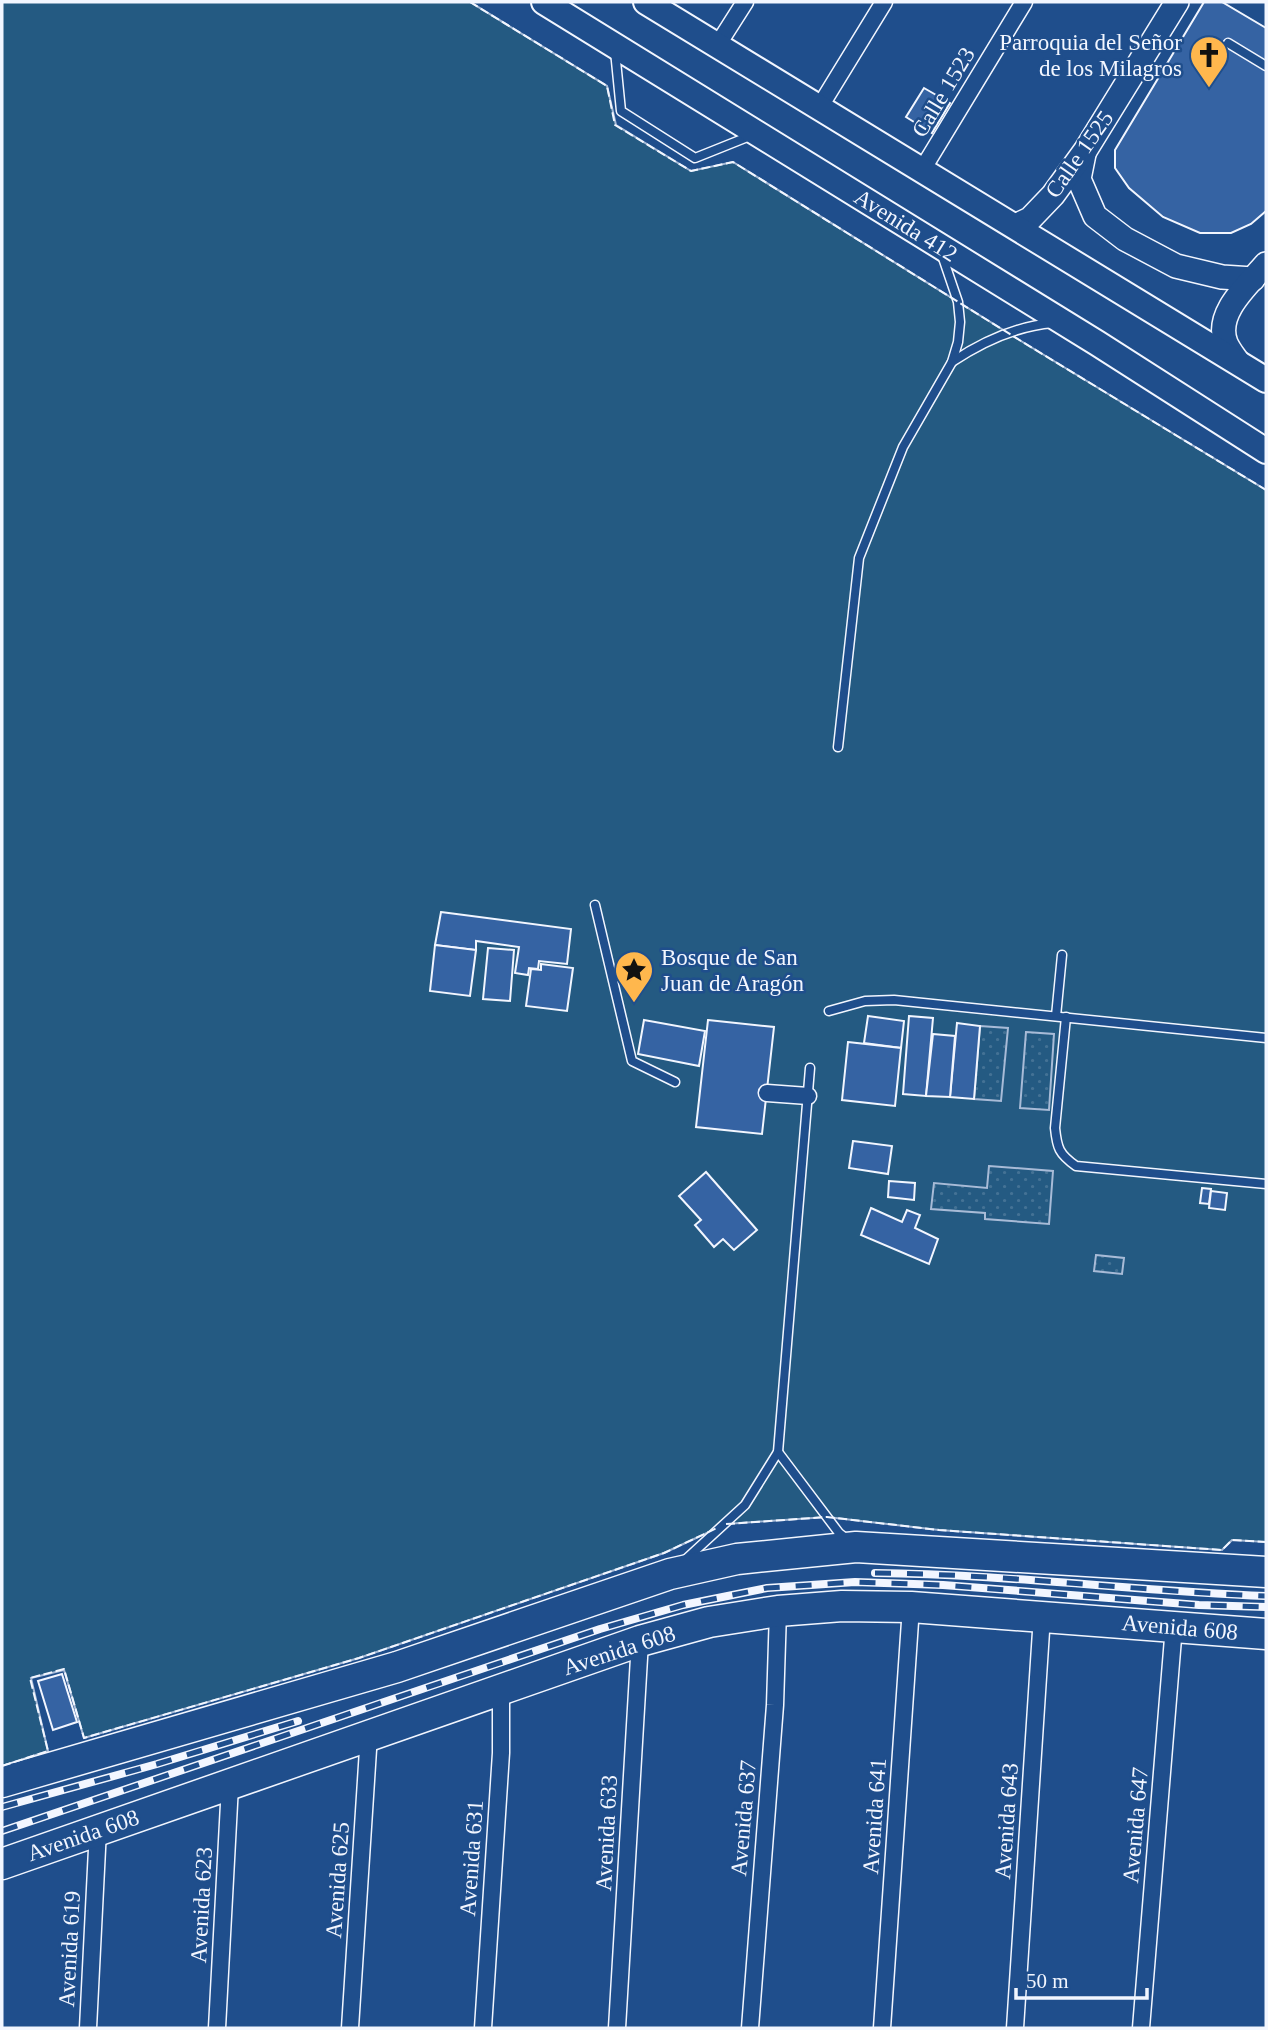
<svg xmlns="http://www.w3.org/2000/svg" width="1268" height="2030" viewBox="0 0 1268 2030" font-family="Georgia,serif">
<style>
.green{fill:#245a82;stroke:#a8bbd7;stroke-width:2}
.garden{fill:url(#garden-dots);stroke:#a8bbd7;stroke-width:2}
.building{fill:#3563a3;stroke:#f2f6ff;stroke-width:2}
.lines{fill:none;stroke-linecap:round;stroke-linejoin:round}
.lane-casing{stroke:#f2f6ff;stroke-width:11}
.street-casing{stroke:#f2f6ff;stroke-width:19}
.secondary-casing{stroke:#f2f6ff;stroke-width:26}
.primary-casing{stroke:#f2f6ff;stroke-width:28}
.highway-casing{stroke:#f2f6ff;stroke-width:33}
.lane{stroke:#1f4e8c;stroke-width:8}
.street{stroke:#1f4e8c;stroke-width:16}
.secondary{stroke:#1f4e8c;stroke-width:23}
.primary{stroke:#1f4e8c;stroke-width:24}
.highway{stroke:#1f4e8c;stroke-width:30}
.rail-casing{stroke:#f2f6ff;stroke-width:8}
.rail{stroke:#1f4e8c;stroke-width:5;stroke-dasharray:16;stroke-linecap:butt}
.fence{stroke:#f2f6ff;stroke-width:2;stroke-dasharray:9 3.5;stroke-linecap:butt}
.labels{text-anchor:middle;stroke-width:5;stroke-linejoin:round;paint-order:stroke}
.poi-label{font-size:23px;fill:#f2f6ff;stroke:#1f4e8c;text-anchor:end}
.street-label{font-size:23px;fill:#f2f6ff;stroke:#1f4e8c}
</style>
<defs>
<pattern id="garden-dots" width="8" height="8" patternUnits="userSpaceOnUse" patternTransform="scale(1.75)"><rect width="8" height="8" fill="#245a82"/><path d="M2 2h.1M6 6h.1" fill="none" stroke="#447295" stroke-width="1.8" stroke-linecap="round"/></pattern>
</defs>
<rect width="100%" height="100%" fill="#1f4e8c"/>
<path class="green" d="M2 2H470L607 86 616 125 691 171 733 162 1021 341 1266 490V1542L1232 1540 1222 1550 939 1530 827 1517 726 1524 664 1553 359 1658 84 1738 64 1670 31 1678 48 1751 2 1766Z"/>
<g class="garden">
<path d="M980 1026 1008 1028 1001 1101 974 1099Z"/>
<path d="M1026 1032 1054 1034 1049 1110 1020 1108Z"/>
<path d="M989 1166 1053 1171 1049 1224 985 1219V1213L931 1209 934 1183 987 1188Z"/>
<path d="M1096 1255 1124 1258 1122 1274 1094 1271Z"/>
</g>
<g class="building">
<path d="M1204 2H1222L1266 28V211L1251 224 1231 233H1200L1163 217 1129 188 1115 168V150Z"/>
<path d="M924 88 950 103 932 133 906 117Z"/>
<path d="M441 912 571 929 567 964 539 961 538 969 529 968 528 975 515 973 519 947 476 941V950L435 945Z"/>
<path d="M435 945 476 950 470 996 430 991Z"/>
<path d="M488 948 514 950 510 1001 483 999Z"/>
<path d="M541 964 573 968 567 1011 526 1006 531 969 541 970Z"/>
<path d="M868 1016 904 1021 901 1048 864 1043Z"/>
<path d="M909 1016 933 1018 926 1096 903 1094Z"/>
<path d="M644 1020 705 1031 699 1066 638 1054Z"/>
<path d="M708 1020 774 1027 762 1134 696 1127Z"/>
<path d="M957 1023 980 1026 974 1099 950 1097Z"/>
<path d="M933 1034 955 1036 950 1097 926 1096Z"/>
<path d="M848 1042 901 1048 895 1106 842 1100Z"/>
<path d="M853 1141 892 1146 888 1174 849 1168Z"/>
<path d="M706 1172 757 1230 734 1250 723 1239 714 1247 695 1225 701 1220 679 1196Z"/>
<path d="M889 1181 915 1183 914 1200 888 1197Z"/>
<path d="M1202 1188 1211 1189 1209 1204 1200 1203Z"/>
<path d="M1211 1191 1227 1193 1225 1210 1209 1208Z"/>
<path d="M871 1208 902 1222 907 1210 920 1215 915 1228 938 1239 929 1264 861 1235Z"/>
<path d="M62 1674 77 1722 53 1730 38 1681Z"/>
</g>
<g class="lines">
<defs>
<g id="lane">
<path d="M1228 43 1266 66"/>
<path d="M615 51 621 111 695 158 750 136"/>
<path d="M952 362C982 342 1017 326 1053 323"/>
<path d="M838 747 859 558 903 447 952 362 958 342 960 322 958 302 942 255"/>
<path d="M595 905 632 1061 675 1082"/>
<path d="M829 1011 865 1001 894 1000 1266 1038"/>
<path d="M1056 1016 1062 955"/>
<path d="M1066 1017 1055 1128C1057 1148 1059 1154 1076 1166L1266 1184"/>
<path d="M778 1452 839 1533 848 1540"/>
<path d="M685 1560 745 1505 778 1452 810 1068"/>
</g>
<g id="street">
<path d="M717 46 745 2"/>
<path d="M819 108 884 2"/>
<path d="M922 170 1024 2"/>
<path d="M767 1093 808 1096"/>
<path d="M88 2028 98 1829"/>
<path d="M217 2028 230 1785"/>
<path d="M350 2028 369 1734"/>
<path d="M483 2028 501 1753V1690"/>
<path d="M617 2028 640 1641"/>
<path d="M750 2028 775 1705 778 1611"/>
<path d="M882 2028 911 1607"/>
<path d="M1015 2028 1042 1616"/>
<path d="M1141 2028 1174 1626"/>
</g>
<g id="secondary">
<path d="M1084 154 1079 179 1095 216 1125 239 1176 266 1222 277 1253 279"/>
<path d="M1015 226 1030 219 1053 195 1085 151 1177 2"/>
<path d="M1238 362C1234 356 1229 350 1226 343 1214 313 1249 284 1266 264"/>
</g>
<g id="primary">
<path d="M544 2 1097 343 1266 451"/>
<path d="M646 2 1266 380"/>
</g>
<g id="highway">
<path d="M2 1782 397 1667 670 1574 737 1559 856 1547 1266 1572"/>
<path d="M2 1864 640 1641 709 1622 778 1611 842 1606 911 1607 1266 1634"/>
</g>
</defs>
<use href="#lane" class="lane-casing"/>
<use href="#street" class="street-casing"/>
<use href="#secondary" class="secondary-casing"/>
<use href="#primary" class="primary-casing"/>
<use href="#highway" class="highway-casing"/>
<use href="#lane" class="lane"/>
<use href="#street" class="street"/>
<use href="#secondary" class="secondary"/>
<use href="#primary" class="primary"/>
<use href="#highway" class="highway"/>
<defs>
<g id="rail">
<path d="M875 1573C1006 1574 1136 1591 1266 1596"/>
<path d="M2 1807 157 1764 298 1721"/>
<path d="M2 1831 600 1629 683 1605 767 1588 855 1582 943 1585 1199 1605 1266 1607"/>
</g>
</defs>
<use href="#rail" class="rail-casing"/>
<use href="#rail" class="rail"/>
<g class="fence">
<path d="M470 2 607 86 615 125 691 171 733 162 1021 341 1266 490"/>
<path d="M726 1524 827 1517 939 1530 1222 1550 1232 1540 1266 1542"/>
<path d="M2 1766 48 1751 30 1678 64 1669 84 1738 359 1658 664 1553 717 1528"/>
</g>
</g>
<defs>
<symbol id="church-pin" viewBox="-11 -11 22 30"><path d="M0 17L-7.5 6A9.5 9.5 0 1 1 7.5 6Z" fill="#ffb74d" stroke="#1f4e8c"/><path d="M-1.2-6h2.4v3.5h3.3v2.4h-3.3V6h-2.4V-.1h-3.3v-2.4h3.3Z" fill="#111"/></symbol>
<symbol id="sight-pin" viewBox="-11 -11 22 30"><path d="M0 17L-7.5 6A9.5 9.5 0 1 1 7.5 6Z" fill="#ffb74d" stroke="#1f4e8c"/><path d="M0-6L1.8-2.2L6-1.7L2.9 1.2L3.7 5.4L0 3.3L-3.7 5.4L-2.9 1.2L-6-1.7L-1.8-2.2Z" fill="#111"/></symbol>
</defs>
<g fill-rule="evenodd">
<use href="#church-pin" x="1187" y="33" width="44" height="60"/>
<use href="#sight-pin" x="612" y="948" width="44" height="60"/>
</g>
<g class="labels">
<g class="poi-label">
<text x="1182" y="50">Parroquia del Señor<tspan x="1182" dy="26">de los Milagros</tspan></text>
<text x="661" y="965" text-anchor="start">Bosque de San<tspan x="661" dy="26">Juan de Aragón</tspan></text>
</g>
<g class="street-label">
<text transform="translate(943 92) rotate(-59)" y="8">Calle 1523</text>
<text transform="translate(1079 154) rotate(-55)" y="8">Calle 1525</text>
<text transform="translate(906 225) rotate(32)" y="8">Avenida 412</text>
<text transform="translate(1180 1627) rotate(5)" y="8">Avenida 608</text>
<text transform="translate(619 1650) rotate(-18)" y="8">Avenida 608</text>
<text transform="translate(874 1816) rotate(-86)" y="8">Avenida 641</text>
<text transform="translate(743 1818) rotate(-85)" y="8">Avenida 637</text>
<text transform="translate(1006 1821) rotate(-86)" y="8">Avenida 643</text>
<text transform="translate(1135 1825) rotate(-85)" y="8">Avenida 647</text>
<text transform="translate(606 1833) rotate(-87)" y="8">Avenida 633</text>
<text transform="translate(83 1835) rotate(-19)" y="8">Avenida 608</text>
<text transform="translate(471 1858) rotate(-86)" y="8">Avenida 631</text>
<text transform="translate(337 1880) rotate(-86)" y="8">Avenida 625</text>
<text transform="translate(201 1905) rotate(-87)" y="8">Avenida 623</text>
<text transform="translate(69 1949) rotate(-87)" y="8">Avenida 619</text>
</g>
</g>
<rect width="1268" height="2030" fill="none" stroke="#f2f6ff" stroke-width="7"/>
<path d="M1016 1988v10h131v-10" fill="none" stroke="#f2f6ff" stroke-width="3.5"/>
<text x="1026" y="1988" font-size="21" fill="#f2f6ff" stroke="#1f4e8c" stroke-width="5" paint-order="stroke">50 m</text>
</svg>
